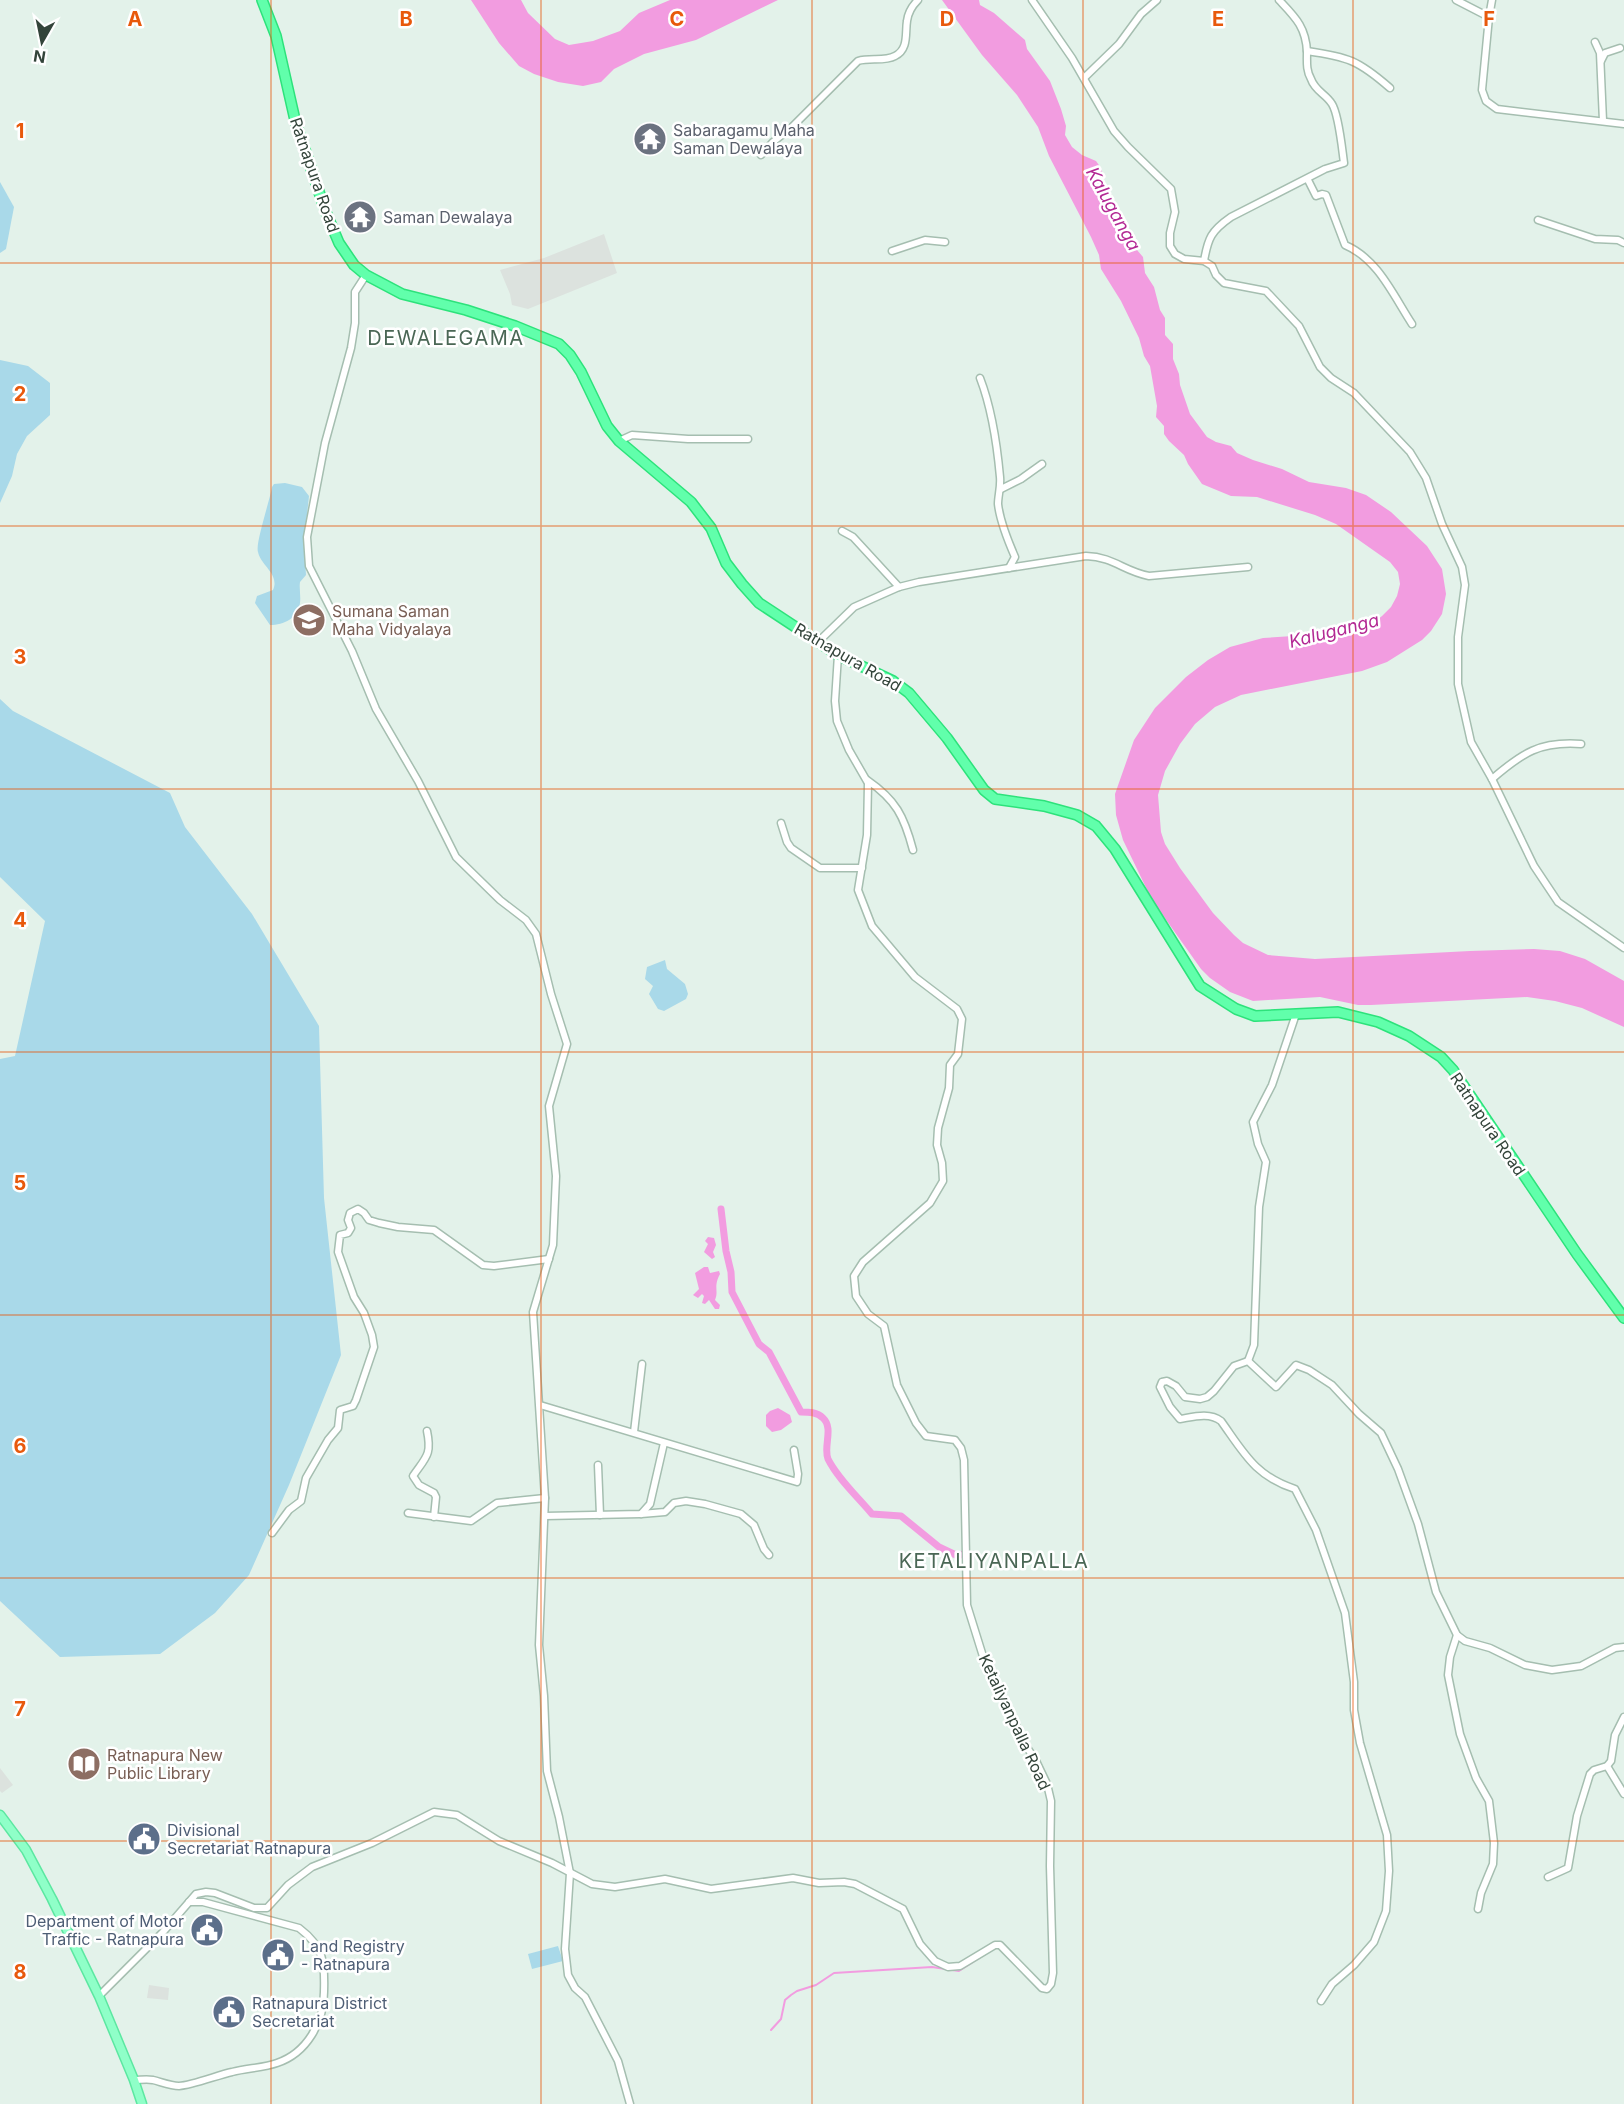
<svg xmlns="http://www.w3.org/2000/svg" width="1624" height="2104" viewBox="0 0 1624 2104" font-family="Inter,sans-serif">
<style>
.green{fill:#a9d9e9}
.parking{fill:#dce2de}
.water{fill:#f29ce0}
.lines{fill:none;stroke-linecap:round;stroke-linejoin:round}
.stream{stroke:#f29ce0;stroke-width:2}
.canal{stroke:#f29ce0;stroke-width:7}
.minor-casing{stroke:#a5beb0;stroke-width:9}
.major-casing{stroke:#5ce7a1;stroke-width:11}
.highway-casing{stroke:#2de27b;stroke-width:12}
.minor{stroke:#fff;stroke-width:6}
.major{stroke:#8fffc8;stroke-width:8}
.highway{stroke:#61ffab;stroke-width:9}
.grid{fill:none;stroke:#e8590c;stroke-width:1.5;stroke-opacity:0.55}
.labels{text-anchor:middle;stroke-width:5;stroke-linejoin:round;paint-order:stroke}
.worship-label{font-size:16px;fill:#5b616d;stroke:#fff;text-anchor:start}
.street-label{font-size:16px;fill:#33443a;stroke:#fff}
.education-label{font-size:16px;fill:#785e54;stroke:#fff;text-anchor:start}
.service-label{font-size:16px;fill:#4e5e75;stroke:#fff;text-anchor:start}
.water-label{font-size:18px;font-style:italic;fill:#b32994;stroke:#fff}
.quarter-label{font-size:20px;letter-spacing:1.5px;fill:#4a6755;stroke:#fff}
.grid-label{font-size:20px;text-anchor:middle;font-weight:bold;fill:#e8590c;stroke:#fff;stroke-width:5;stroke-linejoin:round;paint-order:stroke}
</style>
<rect width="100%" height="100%" fill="#e3f2ea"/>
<g class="green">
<path d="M0 182 14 207 6 249 0 253Z"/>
<path d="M0 360 28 366 50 383V415L27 436 17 454 12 476 0 503Z"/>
<path d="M285 483 302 487 309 496 304 542 306 575 300 582C299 589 301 596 300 603 298 618 284 625 270 625L255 603 257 596 273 590C280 574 261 566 258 552 255 544 270 500 272 487L274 484Z"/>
<path d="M0 699 13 711 170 793 185 827 252 914 319 1026 324 1198 341 1355 289 1485 249 1575 215 1613 160 1654 60 1657 0 1601V1059L15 1056 45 921 0 877Z"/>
<path d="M665 960 667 969 685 984 688 994 686 999 664 1011 658 1009 649 994 653 986 645 979 647 967Z"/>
<path d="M558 1946 563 1961 532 1969 528 1954Z"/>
</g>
<g class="parking">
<path d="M604 234 617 273 528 309 512 305 510 294 500 270 544 258Z"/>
<path d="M0 1768 13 1785 2 1793 0 1791Z"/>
<path d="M149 1985 169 1988 168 2000 147 1998Z"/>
</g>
<g class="water">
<path d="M471 0H521L528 13 555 39 569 45 593 41 620 31 639 13 670 0H778L696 40 644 54 614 69 601 82 583 86 558 82 534 74 519 66 499 43Z"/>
<path d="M942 0H979L980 5 994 13 1025 40 1027 49 1050 81 1061 109 1066 126 1065 135 1072 147 1082 155 1096 161 1101 168 1106 190 1119 211 1121 221 1137 250 1143 257 1145 273 1154 287 1160 310 1165 318V335L1173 344V359L1179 374 1180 385 1190 414 1207 437 1216 442 1231 446 1237 453 1253 460 1282 469 1309 482 1346 488 1366 495 1391 512 1427 546 1442 569 1446 594 1442 614 1431 631 1422 640 1387 662 1362 671 1241 695 1215 707 1195 724 1180 744 1165 771 1158 795 1161 832 1165 844 1180 868 1213 913 1234 935 1243 943 1268 955 1315 959 1470 951 1534 949 1560 951 1585 959 1624 981V1027L1582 1008 1555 1001 1527 997 1371 1005H1358L1320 997 1253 1001 1230 992 1210 978 1201 969 1152 900 1123 840 1116 815 1115 794 1134 740 1155 708 1186 677 1208 660 1230 647 1263 638 1339 633 1372 624 1382 616 1391 607 1397 596 1400 584 1398 572 1390 562 1336 524 1315 515 1257 497 1231 496 1202 484 1188 464 1184 455 1169 441 1164 434V426L1156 417 1157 406 1150 366 1144 356 1139 338 1121 301 1101 269 1099 255 1091 237 1049 156 1038 127 1017 95 982 55Z"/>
<path d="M708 1237 714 1238 716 1245 713 1252 715 1257 712 1259 704 1252 708 1244 705 1241Z"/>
<path d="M704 1267H708L710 1273 719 1271 720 1274C713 1287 719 1291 715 1300L720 1305 719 1309H715L709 1300 705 1304 702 1303 704 1296 702 1294 698 1298 693 1295 699 1289 695 1273Z"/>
<path d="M778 1408 790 1415 792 1422 781 1430 772 1432 766 1426V1415L770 1411Z"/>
</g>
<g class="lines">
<path class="stream" d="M771 2030 781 2019 785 2000 791 1995 797 1991 816 1985 834 1973 932 1967 959 1971 987 1953"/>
<path class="canal" d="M721 1209 726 1251 731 1272 732 1292 759 1344 769 1352 801 1412C809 1412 817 1412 823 1418 834 1428 823 1447 828 1459 838 1479 858 1497 872 1514L901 1516 939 1547 958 1556 963 1554"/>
<defs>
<g id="minor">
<path d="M1032 0 1072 58 1114 131 1128 147 1171 189 1175 212 1170 233V246L1175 254 1184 259 1204 261 1212 266 1216 275 1224 283 1266 291 1299 326 1320 367 1331 378 1354 393 1410 452 1426 478 1442 524 1462 567 1465 585 1458 637V684L1471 742 1492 779 1534 866 1558 902 1624 948"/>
<path d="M1456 0 1489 17 1482 90 1486 101 1497 109 1624 124"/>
<path d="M1489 17 1492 0"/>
<path d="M1595 42 1600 53 1603 121"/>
<path d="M1307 51C1348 57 1358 60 1390 88"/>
<path d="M1601 61 1605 53 1620 48"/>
<path d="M1084 78 1119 44 1141 14 1157 0"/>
<path d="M761 155 773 142 792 127 858 61C870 57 884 62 895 56 909 49 905 33 907 21 908 13 912 6 918 0"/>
<path d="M1308 180 1316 196 1322 194 1326 195 1345 245C1378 259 1393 295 1412 324"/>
<path d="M1538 220 1595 239 1618 240 1624 243"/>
<path d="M892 251 925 240 945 242"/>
<path d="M1204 261C1208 238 1211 231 1231 217L1325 169 1344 163C1342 149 1339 115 1332 104 1326 94 1315 91 1311 79 1306 70 1307 62 1307 52 1306 27 1295 17 1279 0"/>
<path d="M366 275 355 292V323L351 348 325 443 307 537 309 566 352 651 376 709 418 781 456 857 500 900 526 920 536 934 551 994 567 1044 549 1106 556 1176 553 1245 533 1312 545 1498 539 1645 544 1696 547 1771 559 1817 570 1873 565 1949 568 1975 575 1988 585 1997 618 2061 630 2104"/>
<path d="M980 378C992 409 997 444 1000 477 1001 487 998 496 998 504 1000 522 1008 541 1015 557L1009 568"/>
<path d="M619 441 632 435 688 439H748"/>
<path d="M1001 489 1021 479 1042 464"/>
<path d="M842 531 853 537 899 587"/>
<path d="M818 642 854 607 899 587 919 582 1086 556C1114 557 1123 571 1149 576L1248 567"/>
<path d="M1492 779C1522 753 1540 741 1581 744"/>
<path d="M867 780C896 800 904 816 913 850"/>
<path d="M781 823 787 842 791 848 820 868H862"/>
<path d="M1248 1361 1254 1345 1259 1207 1266 1162 1258 1144 1253 1122 1272 1085 1296 1014"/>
<path d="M540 1405 797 1482 798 1474 794 1450"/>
<path d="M427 1431C432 1455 426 1457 413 1476L419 1485 434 1493 436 1497 434 1517"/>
<path d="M634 1432 642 1364"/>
<path d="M598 1465 600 1515"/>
<path d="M408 1513 471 1521 497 1503 545 1498"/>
<path d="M641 1514 650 1504 664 1443"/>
<path d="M545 1516 641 1514 665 1512 674 1503 686 1501 705 1504 741 1514 754 1525 764 1549 769 1555"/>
<path d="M272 1533 289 1510 301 1501 306 1478 328 1440 338 1428 340 1410 353 1406 356 1400 374 1347 372 1335 364 1313 354 1297 338 1252 340 1235 348 1233 351 1228 348 1220 350 1213 358 1209 364 1213 369 1220 379 1223 398 1227 434 1230 483 1265 494 1266 549 1259"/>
<path d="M1457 1635 1450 1657 1448 1675 1460 1734 1476 1778 1489 1801 1494 1843 1493 1864 1481 1893 1478 1909"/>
<path d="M1607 1766 1624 1794"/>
<path d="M1548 1877 1568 1868 1577 1816 1590 1774 1594 1770 1607 1766 1611 1761 1615 1735 1624 1717"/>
<path d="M99 1996 163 1932 196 1894 206 1892 215 1893 254 1908H267L288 1885 312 1867 372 1843 434 1812 457 1815 499 1841 552 1863 592 1884 615 1887 665 1879 711 1889 793 1878 819 1883 844 1882 855 1884 903 1909 920 1944 935 1961 948 1967 960 1966 995 1945H1000L1042 1988 1047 1989 1051 1984 1053 1973 1050 1866 1051 1801 1047 1784 1036 1761 1028 1749 986 1666 967 1605 964 1460 961 1448 955 1440 926 1436 916 1423 897 1385 884 1326 868 1314 856 1296 854 1276 863 1262 930 1203 943 1181 942 1163 937 1145 938 1128 949 1088 950 1065 958 1054 962 1019 957 1009 915 977 872 926 858 890 867 835 868 783 849 750 837 721 835 701 838 655"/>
<path d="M1321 2001 1332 1984 1354 1965 1374 1942 1386 1911 1389 1871 1387 1835 1360 1743 1354 1710V1682L1345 1613 1316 1530 1295 1489C1255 1476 1244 1453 1221 1421 1209 1412 1193 1417 1180 1419L1170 1407 1160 1387 1162 1382 1167 1381 1176 1386 1185 1397 1200 1399 1207 1397 1214 1391 1234 1366 1248 1361 1276 1387 1296 1365 1309 1370 1332 1385 1359 1414 1381 1433 1398 1469 1418 1524 1436 1592 1457 1635 1465 1641 1490 1648 1525 1665 1552 1670 1581 1666 1615 1648 1624 1647"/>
<path d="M134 2080C140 2080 147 2079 153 2080 161 2082 171 2086 179 2086 193 2085 218 2075 232 2072 247 2068 263 2068 277 2063 307 2053 324 2022 324 1992 325 1962 324 1947 299 1928L203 1902H189"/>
</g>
<path id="major" d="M0 1815 26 1850 52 1899 99 1996 134 2080 142 2104"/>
<path id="highway" d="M262 0 276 36 295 120 325 210 339 243 354 265 366 275 402 294 466 310 515 326 559 344 570 355 581 372 607 426 619 441 691 502 711 528 726 563 742 584 759 603 838 655 893 681 909 693 947 738 984 790 995 799 1044 806 1077 815 1096 826 1115 849 1200 986 1236 1009 1255 1016 1338 1012 1378 1022 1409 1036 1441 1057 1453 1070 1577 1254 1624 1318"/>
</defs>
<use href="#minor" class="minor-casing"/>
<use href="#major" class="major-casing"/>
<use href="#highway" class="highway-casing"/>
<use href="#minor" class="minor"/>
<use href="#major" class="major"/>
<use href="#highway" class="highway"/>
</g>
<path class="grid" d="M271 0V2104M541 0V2104M812 0V2104M1083 0V2104M1353 0V2104M0 263H1624M0 526H1624M0 789H1624M0 1052H1624M0 1315H1624M0 1578H1624M0 1841H1624"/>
<defs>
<symbol id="temple-disc" viewBox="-11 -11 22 22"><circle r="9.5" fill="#6b7280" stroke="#fff"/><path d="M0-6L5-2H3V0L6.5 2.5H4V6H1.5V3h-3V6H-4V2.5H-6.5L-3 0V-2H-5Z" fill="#fff"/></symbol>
<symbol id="school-disc" viewBox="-11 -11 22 22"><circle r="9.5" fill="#8d6e63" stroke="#fff"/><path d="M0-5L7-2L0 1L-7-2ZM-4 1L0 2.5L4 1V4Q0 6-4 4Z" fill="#fff"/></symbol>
<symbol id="library-disc" viewBox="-11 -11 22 22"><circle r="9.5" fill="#8d6e63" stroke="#fff"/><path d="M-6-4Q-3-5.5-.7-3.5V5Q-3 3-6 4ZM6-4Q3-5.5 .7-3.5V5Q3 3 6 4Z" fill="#fff"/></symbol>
<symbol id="civic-disc" viewBox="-11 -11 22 22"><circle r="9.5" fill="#5c6f8a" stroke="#fff"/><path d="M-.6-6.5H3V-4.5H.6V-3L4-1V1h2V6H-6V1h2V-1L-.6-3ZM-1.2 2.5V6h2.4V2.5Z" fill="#fff"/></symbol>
</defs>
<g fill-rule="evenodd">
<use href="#temple-disc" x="631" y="120" width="38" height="38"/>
<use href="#temple-disc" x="341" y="198" width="38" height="38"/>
<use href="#school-disc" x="290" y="601" width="38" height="38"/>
<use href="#library-disc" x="65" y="1745" width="38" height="38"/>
<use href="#civic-disc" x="125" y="1820" width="38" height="38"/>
<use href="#civic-disc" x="188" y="1911" width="38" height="38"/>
<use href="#civic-disc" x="259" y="1936" width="38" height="38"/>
<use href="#civic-disc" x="210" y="1993" width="38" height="38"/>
</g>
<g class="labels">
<g class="worship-label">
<text x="673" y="136">Sabaragamu Maha<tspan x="673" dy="18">Saman Dewalaya</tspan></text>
<text x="383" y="223">Saman Dewalaya</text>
</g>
<g class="street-label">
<text transform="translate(315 175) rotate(71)" y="6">Ratnapura Road</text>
<text transform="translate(848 657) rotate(30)" y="6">Ratnapura Road</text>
<text transform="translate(1488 1124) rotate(56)" y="6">Ratnapura Road</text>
<text transform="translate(1015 1722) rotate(65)" y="6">Ketaliyanpalla Road</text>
</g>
<g class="education-label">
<text x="332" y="617">Sumana Saman<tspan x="332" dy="18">Maha Vidyalaya</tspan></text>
<text x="107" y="1761">Ratnapura New<tspan x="107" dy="18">Public Library</tspan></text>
</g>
<g class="service-label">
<text x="167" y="1836">Divisional<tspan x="167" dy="18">Secretariat Ratnapura</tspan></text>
<text x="184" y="1927" text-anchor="end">Department of Motor<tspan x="184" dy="18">Traffic - Ratnapura</tspan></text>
<text x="301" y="1952">Land Registry<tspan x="301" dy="18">- Ratnapura</tspan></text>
<text x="252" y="2009">Ratnapura District<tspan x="252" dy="18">Secretariat</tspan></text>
</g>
<g class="water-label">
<text transform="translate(1113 209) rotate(61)" y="6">Kaluganga</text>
<text transform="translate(1334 631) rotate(-14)" y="6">Kaluganga</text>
</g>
<g class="quarter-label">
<text x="446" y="345">DEWALEGAMA</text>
<text x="994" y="1568">KETALIYANPALLA</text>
</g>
</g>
<g class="grid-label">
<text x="135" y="26">A</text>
<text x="406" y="26">B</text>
<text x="677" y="26">C</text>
<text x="947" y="26">D</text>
<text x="1218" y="26">E</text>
<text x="1489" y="26">F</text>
<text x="20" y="138">1</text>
<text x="20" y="401">2</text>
<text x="20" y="664">3</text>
<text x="20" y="927">4</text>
<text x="20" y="1190">5</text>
<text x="20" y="1453">6</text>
<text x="20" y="1716">7</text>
<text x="20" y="1979">8</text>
</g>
<g transform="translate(42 42) rotate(189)" stroke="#ffffff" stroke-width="4.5" paint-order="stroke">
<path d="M0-4.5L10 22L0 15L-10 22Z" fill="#33443a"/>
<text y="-9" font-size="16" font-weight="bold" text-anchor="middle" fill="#33443a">N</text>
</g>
</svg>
